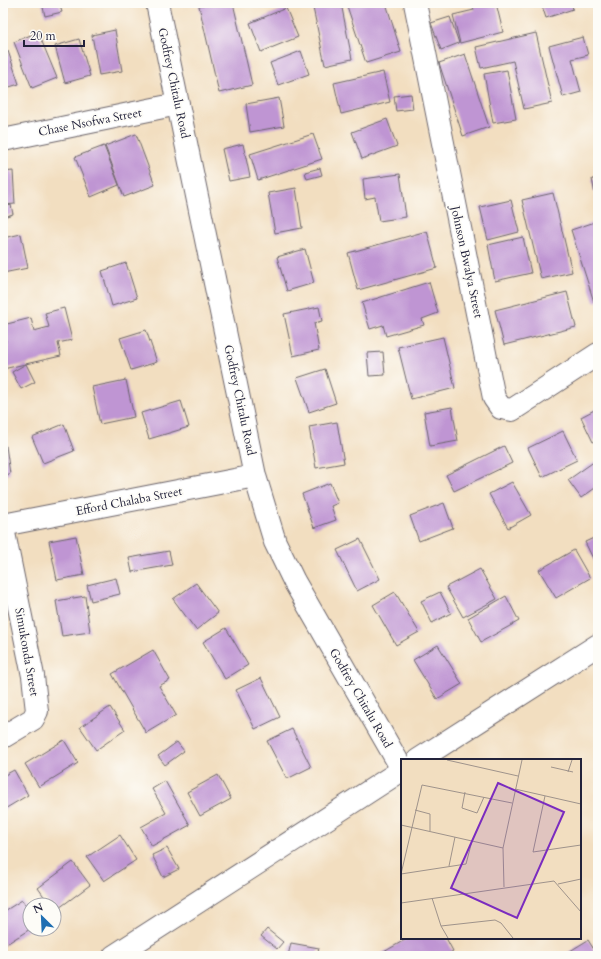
<svg xmlns="http://www.w3.org/2000/svg" width="601" height="959" viewBox="0 0 601 959" font-family="Cardo,serif">
<style>
.building{fill:#bf95d3}
.lines{fill:none;stroke-linecap:round;stroke-linejoin:round}
.street-casing{stroke:#6b646a;stroke-width:24}
.street{stroke:#fff;stroke-width:22}
.labels{text-anchor:middle;stroke-width:3.5;stroke-linejoin:round;paint-order:stroke}
.street-label{font-size:12px;fill:#22223b;stroke:#fdfcf7}
.inset-road{fill:none;stroke:#9f938b;stroke-width:1}
.view{fill:#7b2cbf;fill-opacity:0.15;stroke:#7b2cbf;stroke-width:2}
.inset-edge{fill:none;stroke:#22223b;stroke-width:2}
</style>
<rect width="100%" height="100%" fill="#fdfcf7"/>
<filter id="ink" filterUnits="userSpaceOnUse"><feTurbulence type="fractalNoise" baseFrequency=".025" numOctaves="2"/><feDisplacementMap in="SourceGraphic" scale="8" xChannelSelector="R" yChannelSelector="G"/><feConvolveMatrix kernelMatrix="1 2 1 2 8 2 1 2 1" color-interpolation-filters="sRGB"/></filter>
<filter id="wash" filterUnits="userSpaceOnUse"><feTurbulence type="fractalNoise" baseFrequency=".012" numOctaves="4" result="noise"/><feDisplacementMap in="SourceGraphic" scale="16" xChannelSelector="R" yChannelSelector="G"/><feGaussianBlur stdDeviation="0.9" result="paint"/><feColorMatrix in="noise" values="0 0 0 0 0 0 0 0 0 0 0 0 0 0 0 0 0 1.4 0 .05"/><feComposite in="paint" operator="in"/></filter>
<g filter="url(#wash)">
<rect width="100%" height="100%" fill="#f2dec0"/>
<g id="blocks">
<g class="building">
<path d="M42 3H59L62 12 45 16Z"/>
<path d="M212 3H233L252 85 219 93 199 6Z"/>
<path d="M312 3H341L352 59 325 65Z"/>
<path d="M346 3H386L401 52 366 63Z"/>
<path d="M472 3H496L503 32 460 43 453 15 474 10Z"/>
<path d="M541 3H571L573 9 546 18Z"/>
<path d="M286 8 298 37 261 52 250 23Z"/>
<path d="M450 17 459 43 441 50 431 23Z"/>
<path d="M115 30 122 71 99 75 92 35Z"/>
<path d="M38 32 57 78 32 88 14 42Z"/>
<path d="M536 33 552 103 524 109 513 61 481 68 476 47Z"/>
<path d="M583 37 588 55 572 59 581 92 563 97 549 46Z"/>
<path d="M79 39 90 76 65 83 55 46Z"/>
<path d="M8 51 19 84 3 89V53Z"/>
<path d="M301 51 309 74 278 85 270 63Z"/>
<path d="M465 54 489 127 463 136 439 63Z"/>
<path d="M507 70 516 119 493 123 484 74Z"/>
<path d="M383 72 390 102 341 114 334 83Z"/>
<path d="M411 94 413 109 396 111 394 96Z"/>
<path d="M279 98 284 126 250 132 246 104Z"/>
<path d="M387 119 397 146 362 159 352 132Z"/>
<path d="M136 134 155 185 124 197 105 146Z"/>
<path d="M313 134 322 159 258 180 250 154Z"/>
<path d="M243 144 250 177 229 181 222 149Z"/>
<path d="M104 146 119 185 91 197 75 157Z"/>
<path d="M320 168 322 175 307 179 305 172Z"/>
<path d="M13 171 15 204 3 205V172Z"/>
<path d="M400 174 406 217 379 221 375 197 365 199 363 179Z"/>
<path d="M598 178V205H597L592 179Z"/>
<path d="M296 188 302 228 275 233 268 193Z"/>
<path d="M553 193 572 272 541 279 522 200Z"/>
<path d="M511 200 519 232 488 240 480 207Z"/>
<path d="M11 205 13 214 3 217V207Z"/>
<path d="M598 221V301L594 302 571 230Z"/>
<path d="M427 231 437 268 358 290 348 253Z"/>
<path d="M21 234 28 268 3 273V238Z"/>
<path d="M523 237 531 273 495 281 488 245Z"/>
<path d="M305 249 314 283 287 291 277 257Z"/>
<path d="M126 263 137 298 112 306 102 271Z"/>
<path d="M429 282 438 313 422 319 424 325 386 336 383 325 370 329 362 303Z"/>
<path d="M567 292 576 327 504 345 495 310Z"/>
<path d="M319 307 322 321 314 323 319 350 293 356 284 314Z"/>
<path d="M64 308 72 340 58 343 61 356 3 369V343L6 342 3 325 31 318 34 331 49 327 45 313Z"/>
<path d="M146 330 157 362 131 370 120 338Z"/>
<path d="M443 337 455 388 411 399 398 347Z"/>
<path d="M383 352 385 375 369 376 367 353Z"/>
<path d="M26 364 35 382 21 389 12 372Z"/>
<path d="M325 369 336 403 309 412 297 378Z"/>
<path d="M126 380 134 417 100 424 92 387Z"/>
<path d="M181 401 189 427 149 439 141 413Z"/>
<path d="M452 407 458 441 430 446 424 412Z"/>
<path d="M598 408V440L593 442 581 417Z"/>
<path d="M337 422 344 463 316 468 309 427Z"/>
<path d="M64 424 74 451 43 463 32 437Z"/>
<path d="M563 431 577 460 542 477 528 448Z"/>
<path d="M3 446H6L10 474 3 475Z"/>
<path d="M504 446 512 463 454 491 446 475Z"/>
<path d="M595 461 598 465V486L581 498 568 480Z"/>
<path d="M512 482 531 515 508 528 489 494Z"/>
<path d="M330 483 338 503 331 506 336 520 314 528 302 494Z"/>
<path d="M444 503 453 528 419 541 410 516Z"/>
<path d="M76 536 84 575 57 580 49 541Z"/>
<path d="M598 536V569L585 542Z"/>
<path d="M360 539 380 579 357 591 337 550Z"/>
<path d="M574 550 590 578 556 598 539 570Z"/>
<path d="M169 551 172 565 132 572 129 558Z"/>
<path d="M480 569 497 599 463 617 446 587Z"/>
<path d="M116 578 120 594 91 601 87 585Z"/>
<path d="M196 583 218 613 196 630 173 599Z"/>
<path d="M395 592 419 632 396 645 373 605Z"/>
<path d="M440 592 451 613 432 623 421 601Z"/>
<path d="M85 596 90 632 62 636 56 601Z"/>
<path d="M506 596 519 621 481 642 468 618Z"/>
<path d="M226 628 248 665 225 679 203 642Z"/>
<path d="M438 645 462 684 437 699 413 660Z"/>
<path d="M153 650 170 680 159 686 176 715 146 733 112 674Z"/>
<path d="M261 678 280 717 255 729 236 690Z"/>
<path d="M110 707 125 730 96 750 80 727Z"/>
<path d="M292 729 311 767 287 779 267 741Z"/>
<path d="M64 740 78 763 39 787 25 764Z"/>
<path d="M177 742 184 751 165 765 158 756Z"/>
<path d="M14 770 28 795 3 810V776Z"/>
<path d="M218 775 231 799 200 816 187 792Z"/>
<path d="M165 781 190 825 152 846 141 827 166 813 152 789Z"/>
<path d="M120 835 136 860 104 881 87 857Z"/>
<path d="M167 848 179 869 163 877 152 855Z"/>
<path d="M73 862 90 885 55 911 54 905H50L38 888Z"/>
<path d="M22 900 30 912V929L5 945 3 943V912Z"/>
<path d="M267 929 283 942 277 949 261 936Z"/>
<path d="M408 938H446L453 951 445 956H377Z"/>
<path d="M588 940 598 956H562Z"/>
<path d="M291 943 319 948 317 956H288Z"/>
</g>
</g>
</g>
<g filter="url(#ink)">
<use href="#blocks" fill-opacity="0" stroke="#6b646a" stroke-width="1"/>
<g class="lines">
<defs>
<g id="street">
<path d="M157 3 255 476 275 542 294 581 402 769"/>
<path d="M415 3 494 398 501 408 512 410 598 354"/>
<path d="M3 140 178 104"/>
<path d="M3 525 255 476"/>
<path d="M3 528 33 676 37 711 33 719 3 737"/>
<path d="M418 760 598 645"/>
<path d="M114 956 402 770"/>
</g>
</defs>
<use href="#street" class="street-casing"/>
<use href="#street" class="street"/>
</g>
</g>
<g class="labels">
<g class="street-label">
<text transform="translate(174 83) rotate(78)" y="4">Godfrey Chitalu Road</text>
<text transform="translate(90 122) rotate(-11)" y="4">Chase Nsofwa Street</text>
<text transform="translate(467 262) rotate(78)" y="4">Johnson Bwalya Street</text>
<text transform="translate(240 400) rotate(78)" y="4">Godfrey Chitalu Road</text>
<text transform="translate(129 501) rotate(-11)" y="4">Efford Chalaba Street</text>
<text transform="translate(27 652) rotate(80)" y="4">Simukonda Street</text>
<text transform="translate(361 698) rotate(60)" y="4">Godfrey Chitalu Road</text>
</g>
</g>
<g transform="translate(401 759)">
<rect width="180" height="180" fill="#f2dec0"/>
<path class="inset-road" d="M46 1 117 17M150 8 172 13M167 13 171 1M114 30 180 45M64 33 61 49 76 54 83 38M144 37 132 93 180 86M14 51 29 55V72M0 66 102 89M48 107 54 78M0 115 21 26 111 44M0 115 65 105 71 82M157 125 180 120M103 128 102 89 121 1M31 139 40 167 94 161 100 164 112 179M0 144 153 122 180 153M40 167 47 179"/>
<path class="view" d="M97 24 163 53 116 159 50 129Z"/>
<rect width="180" height="180" class="inset-edge"/>
</g>
<rect width="601" height="959" fill="none" stroke="#fdfcf7" stroke-width="16"/>
<g transform="translate(42 917) rotate(336)"><circle r="19" fill="#fdfcf7" stroke="#a5a5ac"/>
<path d="M0-3L7 15L0 10L-7 15Z" fill="#1f6fb2"/>
<text y="-6" font-size="11" font-weight="bold" text-anchor="middle" fill="#22223b">N</text>
</g>
<path d="M24 40v6h60v-6" fill="none" stroke="#22223b" stroke-width="2"/>
<text x="30" y="40" font-size="12" fill="#22223b" stroke="#fdfcf7" stroke-width="3" paint-order="stroke">20 m</text>
</svg>
